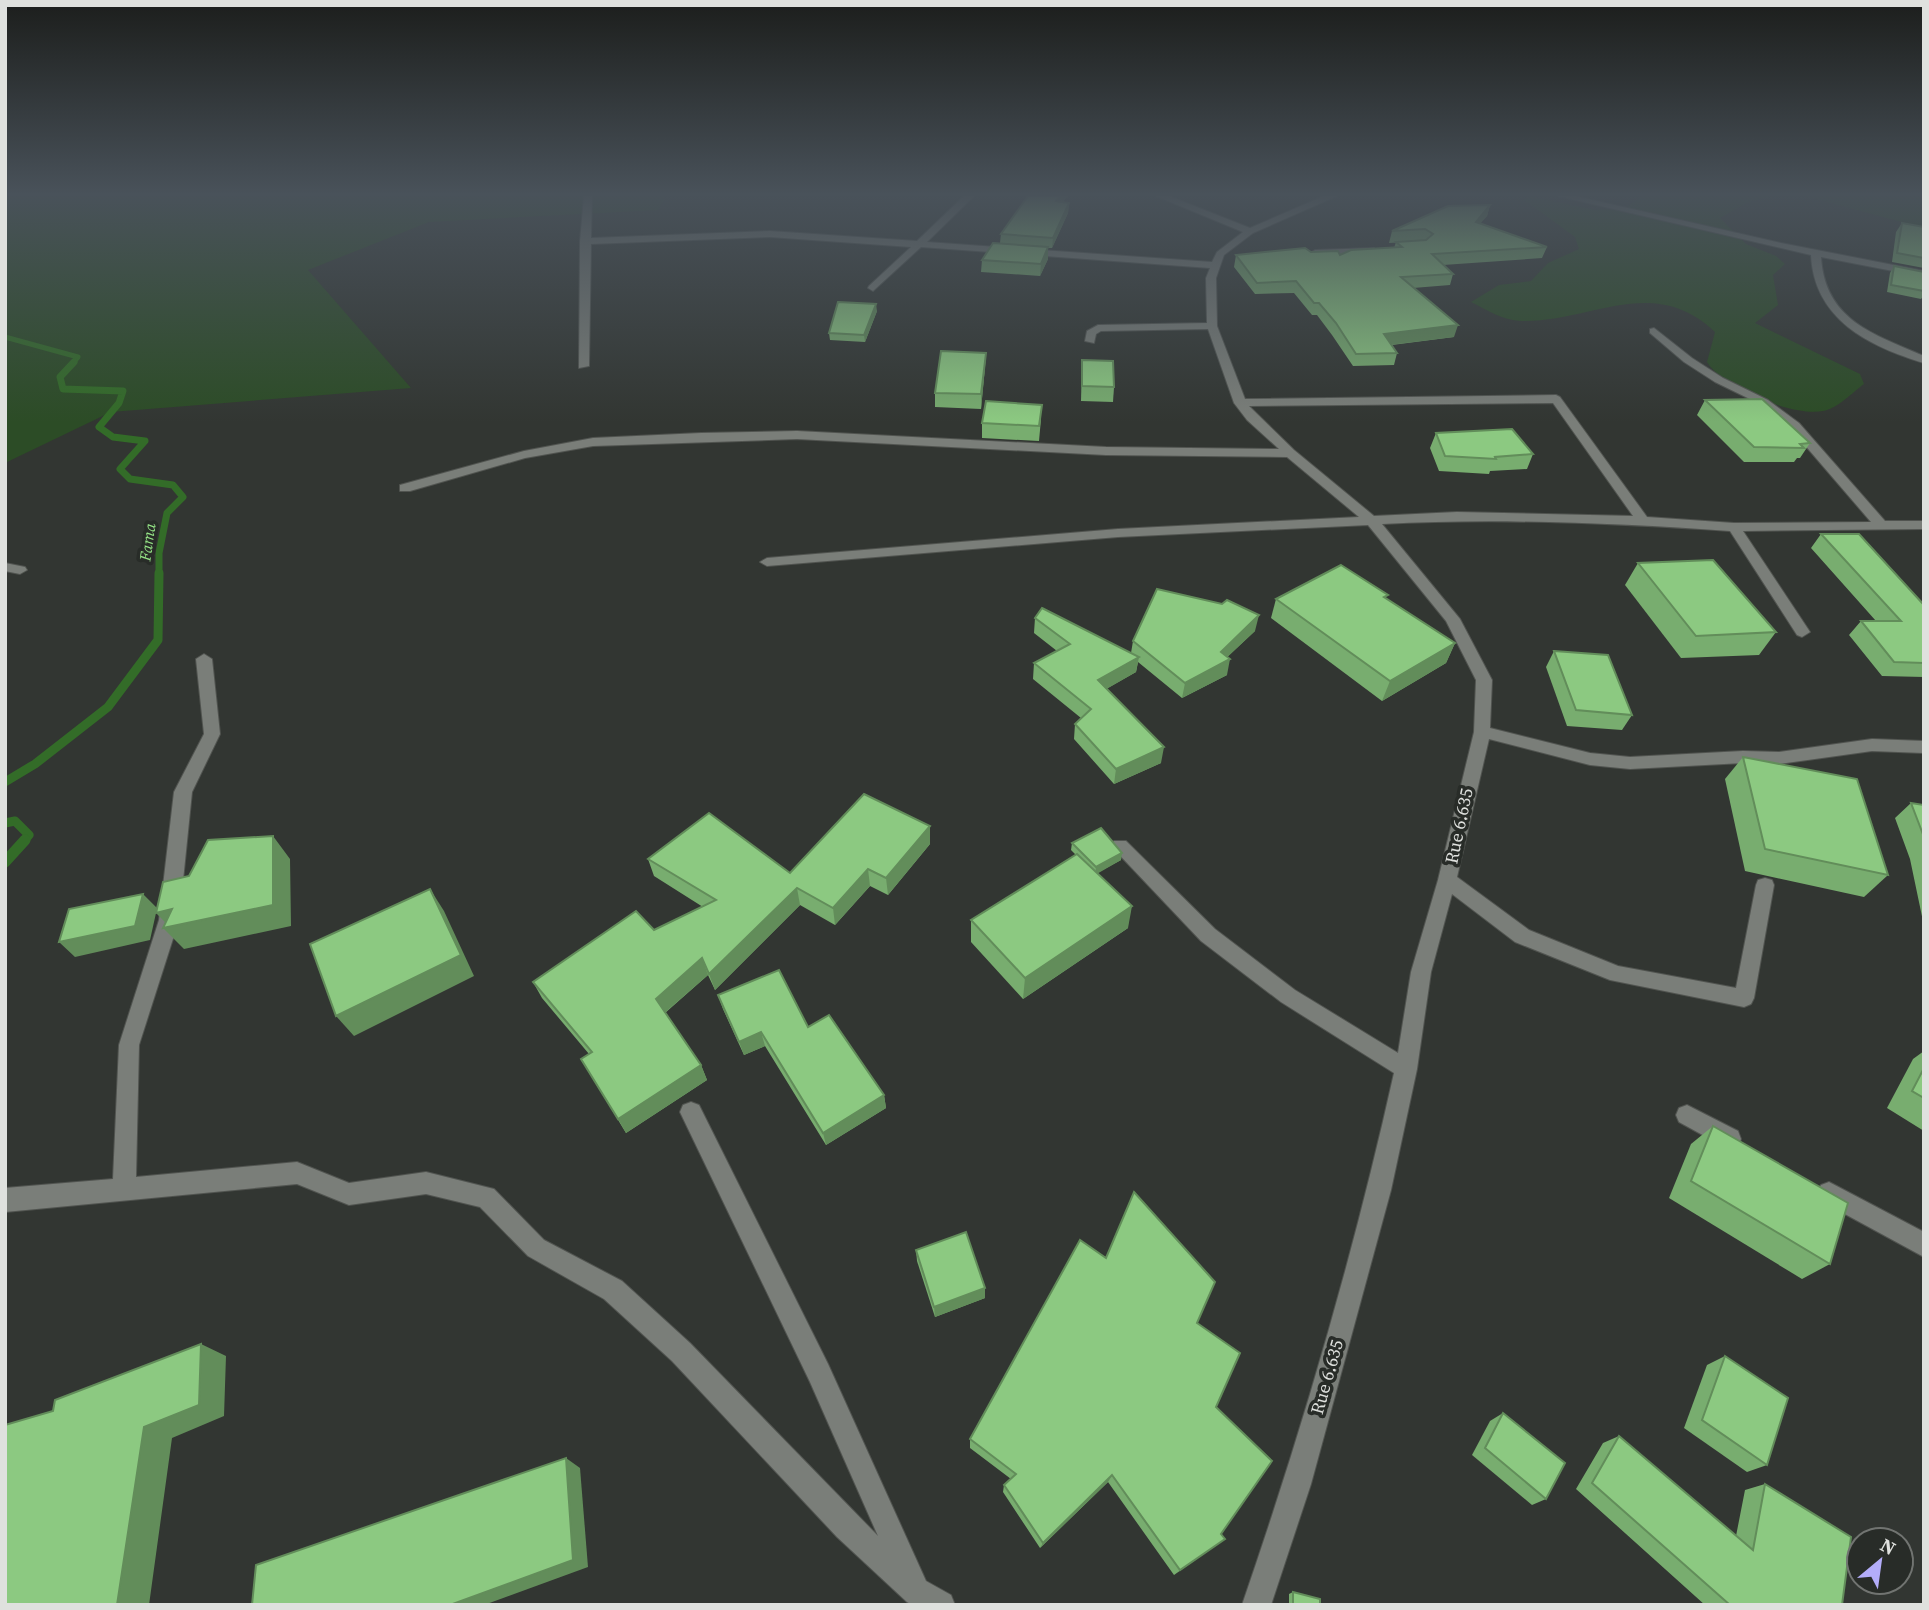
<svg xmlns="http://www.w3.org/2000/svg" width="1929" height="1610" viewBox="0 0 1929 1610" font-family="'Source Serif 4',serif">
<style>
.green{fill:#2c4c26}
.lines{fill:none;stroke-linecap:round;stroke-linejoin:round}
.stream-far3{stroke:#336c28;stroke-width:5}
.stream-far2{stroke:#336c28;stroke-width:7}
.stream-far1{stroke:#336c28;stroke-width:9}
.stream{stroke:#336c28;stroke-width:11}
.minor-casing{stroke:#515450;stroke-width:2}
.minor{fill:#7a7e79;fill-rule:evenodd}
.wall{fill:#78ad6f}
.shaded-wall{fill:#628d5a}
.building{fill:#8cc981;stroke:#628d5a;stroke-width:2}
.labels{text-anchor:middle;stroke-width:7;stroke-linejoin:round;paint-order:stroke}
.far-water-label{font-size:16px;font-style:italic;fill:#95e386;stroke:#282c28}
.street-label{font-size:18px;fill:#dfe1de;stroke:#282c28}
</style>
<rect width="100%" height="100%" fill="#323632"/>
<g class="green">
<path d="M5 196H666L658 210 429 222 308 270 411 388 111 412 5 463Z"/>
<path d="M1529 196 1595 210 1626 208 1643 196H1771L1748 202 1720 218 1746 244 1776 256 1785 264 1773 275 1778 305 1755 323 1860 374 1864 384C1853 392 1837 409 1823 411 1793 417 1723 388 1707 362L1715 332C1652 273 1591 323 1521 321 1502 320 1487 310 1471 302L1499 285 1531 281 1548 263 1579 249 1575 237 1523 199Z"/>
<path d="M1805 196H1924V228Z"/>
</g>
<g class="lines">
<path class="stream-far3" d="M5 337 78 357 72 364"/>
<path class="stream-far2" d="M74 362 60 377 63 389 123 391 119 403 99 427 113 437 145 441 120 469 130 479 173 485 183 497 167 513 159 553V574"/>
<g class="stream-far1">
<path d="M5 782 35 764 108 707 158 640 159 573"/>
<path d="M5 823 15 821 29 835 23 842"/>
</g>
<path class="stream" d="M5 862 25 840"/>
<defs>
<g id="minor">
<path d="M584 196H592L591 238 770 231 917 241 964 196H974L927 242 1212 262 1217 252 1243 232 1156 196H1169L1250 228 1324 196H1337L1253 233 1224 255 1216 278 1217 326 1245 399 1556 395 1560 397 1647 517 1734 523 1871 522 1791 429 1760 404 1715 382 1684 362 1650 333V329L1654 328 1692 358 1723 378 1768 400 1799 423 1885 521H1924V529L1743 531 1810 632 1802 637 1797 635 1730 531C1613 523 1498 518 1382 524L1460 619 1492 680 1490 728 1590 753 1630 757 1743 751 1779 752 1872 739 1924 741V753L1872 751 1779 764 1743 763 1630 769 1590 765 1489 739 1457 877 1529 930 1618 966 1736 988 1756 885 1758 880 1765 878 1772 880 1774 885 1754 998 1751 1004 1744 1007 1610 980 1515 942 1452 894 1431 972 1417 1069 1391 1190 1311 1484 1271 1605H1242C1302 1431 1354 1253 1394 1073L1281 1002 1201 941 1111 846 1114 841H1126L1215 929 1295 990 1398 1053 1411 972 1438 880 1474 732 1476 680 1446 621 1368 525 1118 537 767 566 760 562 767 558 1118 529 1359 517 1287 457 1106 455 797 439 593 446 525 458 410 491H400V485L524 451 593 438 701 433 797 431 1106 447 1279 449 1247 420 1234 403 1208 329 1101 331 1096 334 1094 343 1085 341 1087 331 1098 325 1207 323 1206 278 1210 268 921 247 873 291 868 288 869 286 911 247 770 237 591 244 589 366 579 368 580 241ZM1553 403 1633 516 1457 512 1374 516 1294 450 1249 406Z"/>
<path d="M1558 196H1575L1781 243 1924 271V277L1821 257C1825 320 1873 334 1924 356V363C1868 346 1814 319 1811 255Z"/>
<path d="M1374 248V252L1371 253 1315 256 1310 253 1315 250Z"/>
<path d="M5 563 25 567 27 570 20 574 5 571Z"/>
<path d="M204 654 212 659 220 734 192 792 179 920 139 1045 136 1177 297 1162 349 1183 426 1172 494 1189 544 1240 622 1281 690 1343 878 1536 810 1382 680 1112 683 1105 691 1102 699 1105 828 1364 926 1581 951 1595 955 1605H912L907 1602 837 1537 672 1361 604 1299 528 1256 480 1207 426 1194 349 1205 297 1184 5 1212V1188L113 1179 119 1045 159 920 174 792 204 734 196 659Z"/>
<path d="M1687 1105 1738 1131 1741 1139 1738 1147 1730 1150 1679 1122 1676 1115 1679 1108Z"/>
<path d="M1829 1182 1924 1232V1257L1821 1201 1817 1193 1821 1185Z"/>
</g>
</defs>
<use href="#minor" class="minor-casing"/>
<use href="#minor" class="minor"/>
</g>
<g class="wall">
<path d="M1063 202 1069 203 1068 213 1052 248H1048V259L1040 276 981 272 982 260 1000 243 1001 234Z"/>
<path d="M1490 205 1487 216 1480 223 1547 247 1542 258 1443 265 1453 274 1450 285 1413 288 1454 337 1392 345 1397 353 1394 365 1353 366 1332 335 1317 315H1312L1294 293 1255 294 1234 267 1236 255 1311 252 1340 255 1394 248 1396 242 1422 241 1389 243 1392 231Z"/>
<path d="M1902 223 1924 227V268L1892 262 1896 232Z"/>
<path d="M1894 266 1924 272V295L1921 299 1887 292 1890 273Z"/>
<path d="M877 311 865 342 830 340 829 333Z"/>
<path d="M986 353 985 367 981 409 935 407V393Z"/>
<path d="M1082 360 1114 387 1113 402 1081 401Z"/>
<path d="M1705 400 1810 443 1800 458H1797L1794 462H1744L1697 415Z"/>
<path d="M1041 419 1039 441 982 438V423Z"/>
<path d="M1436 433 1533 454 1527 469 1490 471 1489 474 1439 471 1430 448Z"/>
<path d="M1821 534 1924 605V677L1882 676 1849 635 1861 621H1876L1811 548Z"/>
<path d="M1638 563 1776 632 1759 655 1681 658 1625 585Z"/>
<path d="M1276 599 1455 643 1446 663 1382 701 1271 618Z"/>
<path d="M1035 618 1131 653 1133 641 1255 631 1227 657V675L1182 698 1138 662 1136 672 1106 689 1161 763 1114 784 1074 739 1075 724 1081 718 1033 679 1034 663 1057 651 1034 633Z"/>
<path d="M1554 651 1632 715 1622 730 1567 726 1546 667Z"/>
<path d="M1743 757 1888 875 1864 897 1745 871 1725 779Z"/>
<path d="M1911 803 1924 805V926L1910 859 1895 818Z"/>
<path d="M1072 843 1121 860 1097 873 1128 928 1023 999 971 942V920L1076 855 1071 850Z"/>
<path d="M930 844 888 895 870 886 835 925 800 905 715 990 708 975 665 1013 701 1065 707 1080 626 1133 581 1059 589 1054 542 998 533 982 654 930 703 907 654 876 648 859 790 873Z"/>
<path d="M718 995 808 1027 884 1095 886 1108 826 1145 765 1046 744 1055 723 1009Z"/>
<path d="M1924 1051V1131L1887 1108 1913 1059Z"/>
<path d="M1713 1126 1830 1264 1802 1279 1669 1198 1691 1144Z"/>
<path d="M916 1250 985 1288V1298L935 1317 917 1261Z"/>
<path d="M1197 1323 1216 1407 1221 1534 1225 1539 1174 1575 1108 1482 1040 1548 1003 1492 1004 1485 1011 1479 970 1448V1439Z"/>
<path d="M1725 1356 1767 1465 1747 1472 1684 1428 1707 1365Z"/>
<path d="M1503 1413 1546 1499 1532 1505 1472 1455 1490 1421Z"/>
<path d="M1619 1436 1736 1536 1745 1490 1765 1484 1842 1605H1705L1576 1489 1603 1443Z"/>
<path d="M1293 1592 1320 1605H1289V1594Z"/>
</g>
<g class="shaded-wall">
<path d="M1060 196H1068L1055 211 1056 201Z"/>
<path d="M1069 203 1068 213 1052 248 1053 238Z"/>
<path d="M1490 205 1487 216 1472 233 1476 222Z"/>
<path d="M1048 247V259L1040 276 1041 264Z"/>
<path d="M876 304 877 311 865 342 864 335Z"/>
<path d="M1458 325 1454 337 1381 346 1384 334Z"/>
<path d="M986 353 985 367 981 409V394Z"/>
<path d="M1259 615 1255 631 1219 665 1230 659 1227 675 1182 698 1185 683 1221 652Z"/>
<path d="M1455 643 1446 663 1382 701 1390 681Z"/>
<path d="M1139 657 1136 672 1096 695 1098 680Z"/>
<path d="M1164 747 1161 763 1114 784 1116 769Z"/>
<path d="M930 826V844L888 895 886 878Z"/>
<path d="M273 836 290 859 291 926 184 949 163 928 169 926 156 913 150 940 75 957 59 942 143 894 158 909Z"/>
<path d="M1122 853 1121 860 1095 875 1096 867Z"/>
<path d="M868 869 870 886 835 925 833 908Z"/>
<path d="M797 888 800 905 715 990 709 974Z"/>
<path d="M430 889 444 911 474 976 354 1036 336 1016Z"/>
<path d="M1132 906 1128 928 1023 999 1025 978Z"/>
<path d="M702 958 708 975 662 1015 656 999Z"/>
<path d="M761 1032 765 1046 744 1055 739 1042Z"/>
<path d="M701 1065 707 1080 626 1133 618 1119Z"/>
<path d="M884 1095 886 1108 826 1145 823 1133Z"/>
<path d="M985 1288V1298L935 1317 934 1307Z"/>
<path d="M201 1344 226 1356 224 1416 172 1438 149 1605H117L144 1427Z"/>
<path d="M566 1458 580 1468 588 1567 484 1605H450Z"/>
<path d="M1112 1475 1108 1482 1040 1548 1043 1543Z"/>
</g>
<g class="building">
<path d="M1028 196H1060L1056 201 1069 203 1053 238 1001 234Z"/>
<path d="M1490 205 1476 222 1547 247 1432 254 1453 274 1401 277 1458 325 1384 334 1397 353 1356 354 1336 323 1319 303H1314L1296 281 1257 283 1236 255 1305 248 1311 252 1338 251 1340 255 1351 250 1402 247 1396 242 1426 240 1433 234 1425 229 1392 231 1448 206Z"/>
<path d="M1902 223 1924 227V258L1897 253Z"/>
<path d="M993 243 1048 247 1041 264 982 260Z"/>
<path d="M1894 266 1924 272V291L1891 285Z"/>
<path d="M838 302 876 304 864 335 829 333Z"/>
<path d="M941 351 986 353 981 394 935 393Z"/>
<path d="M1082 360 1113 361 1114 387 1082 386Z"/>
<path d="M1762 399 1810 443 1800 444 1804 448 1754 447 1705 400Z"/>
<path d="M986 401 1042 405 1039 426 982 423Z"/>
<path d="M1512 429 1533 454 1495 457 1496 459 1445 456 1436 433Z"/>
<path d="M1821 534H1859L1924 605V663L1894 662 1861 621H1901Z"/>
<path d="M1713 560 1776 632 1696 636 1638 563Z"/>
<path d="M1341 565 1388 595 1384 597 1455 643 1390 681 1276 599Z"/>
<path d="M1157 589 1222 604 1227 600 1259 615 1221 652 1230 659 1185 683 1133 641Z"/>
<path d="M1042 608 1139 657 1098 680 1164 747 1116 769 1075 724 1091 709 1034 663 1070 644 1035 618Z"/>
<path d="M1554 651 1608 655 1632 715 1576 710Z"/>
<path d="M1743 757 1857 779 1888 875 1765 849Z"/>
<path d="M864 794 930 826 886 878 868 869 833 908 797 888 709 974 702 958 656 999 701 1065 618 1119 581 1059 592 1052 533 982 636 911 654 930 716 900 648 859 709 813 790 873Z"/>
<path d="M1911 803 1924 805V837Z"/>
<path d="M1101 828 1122 853 1096 867 1072 843Z"/>
<path d="M273 836V905L163 928 172 909 156 913 163 882 189 876 208 840Z"/>
<path d="M1077 854 1132 906 1025 978 971 920Z"/>
<path d="M430 889 461 955 336 1016 310 944Z"/>
<path d="M143 894 135 926 59 942 69 909Z"/>
<path d="M779 970 808 1027 829 1015 884 1095 823 1133 761 1032 739 1042 718 995Z"/>
<path d="M1924 1068V1098L1912 1091Z"/>
<path d="M1713 1126 1848 1203 1830 1264 1691 1181Z"/>
<path d="M1134 1192 1215 1282 1197 1323 1240 1353 1216 1407 1272 1461 1221 1534 1225 1539 1180 1570 1112 1475 1043 1543 1004 1485 1016 1474 970 1439 1080 1240 1106 1258Z"/>
<path d="M966 1232 985 1288 934 1307 916 1250Z"/>
<path d="M201 1344 199 1405 144 1427 117 1605H5V1425L53 1411 55 1400Z"/>
<path d="M1725 1356 1788 1398 1767 1465 1702 1420Z"/>
<path d="M1503 1413 1565 1463 1546 1499 1485 1448Z"/>
<path d="M1619 1436 1753 1550 1765 1484 1851 1537 1842 1605H1730L1592 1483Z"/>
<path d="M566 1458 573 1560 450 1605H252L256 1565Z"/>
<path d="M1293 1592 1320 1599V1605H1293Z"/>
</g>
<linearGradient id="sky" x2="0" y2="1"><stop stop-color="#1c1e1c"/><stop offset="0.46" stop-color="#49525a"/><stop offset="1" stop-color="#49525a" stop-opacity="0"/></linearGradient>
<rect width="1929" height="422" fill="url(#sky)"/>
<g class="labels">
<g class="far-water-label">
<text transform="translate(147 542) rotate(-82)" y="6">Fama</text>
</g>
<g class="street-label">
<text transform="translate(1459 826) rotate(-78)" y="6">Rue 6.635</text>
<text transform="translate(1327 1377) rotate(-74)" y="6">Rue 6.635</text>
</g>
</g>
<rect width="1929" height="1610" fill="none" stroke="#dfe1de" stroke-width="14"/>
<g transform="translate(1880 1561) rotate(29)"><circle r="33" fill="#282c28" stroke="#717471" stroke-width="2"/>
<path d="M0-5L12 26L0 18L-12 26Z" fill="#b3adf9"/>
<text y="-10" font-size="19" font-weight="bold" text-anchor="middle" fill="#dfe1de">N</text>
</g>
</svg>
